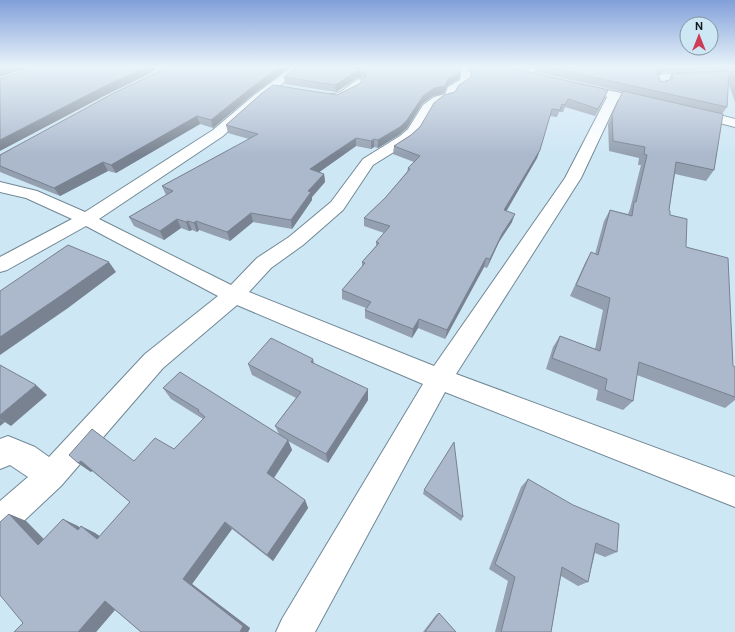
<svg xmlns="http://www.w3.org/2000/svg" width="735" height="632" viewBox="0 0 735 632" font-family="'DM Sans',sans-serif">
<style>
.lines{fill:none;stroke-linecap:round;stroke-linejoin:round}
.minor-casing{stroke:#718895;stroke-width:2}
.tertiary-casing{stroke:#718895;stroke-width:2}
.minor{fill:#fff;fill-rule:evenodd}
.tertiary{fill:#fff;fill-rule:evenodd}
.wall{fill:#949fb0}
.shaded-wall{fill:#788290}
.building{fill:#acb9cd;stroke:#788290}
</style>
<rect width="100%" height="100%" fill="#cee7f5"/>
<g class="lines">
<defs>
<g id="minor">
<path d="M292 67H304L261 100 223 136 99 219 231 285 257 258 289 237 331 202 363 159 400 136 408 129 423 105 434 97 445 94 448 87 460 80 461 74 457 67H467L471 74 469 83 457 91 454 98 442 101 432 110 418 134 410 142 373 165 343 210 303 245 271 268 249 292 434 366 565 178 608 95 610 93H618L620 95 581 178 456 374 735 477V507L445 392 315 632H276L282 619 423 384 237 305 163 368 61 486 11 533 0 538V501L28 477 10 465 0 469V439L8 436 35 447 49 457 145 354 218 296 86 226 7 270 0 272V257L72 219 26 198 0 192V182L37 191 85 212 213 130 253 96Z"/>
<path d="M528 67H538L532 76 528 77 523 74Z"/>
<path d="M735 68V74L723 77 665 80 668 85 663 88 659 87 654 79 662 74 723 71Z"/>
<path d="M360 79 365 82C361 88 346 101 338 101 335 102 331 100 328 99L326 97 328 95C331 94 335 94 338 93 346 90 352 81 360 79Z"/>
</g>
<g id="tertiary">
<path d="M578 84 650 99 654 100 656 103 654 106 650 107 574 89 572 87 574 85Z"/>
<path d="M693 108 735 119V127L689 115 687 112 689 109Z"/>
</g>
</defs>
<use href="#minor" class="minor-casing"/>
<use href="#tertiary" class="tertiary-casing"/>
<use href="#minor" class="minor"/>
<use href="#tertiary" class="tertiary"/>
</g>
<g class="wall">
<path d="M165 67H290L252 95 213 128 200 124 116 173 108 171 60 196 0 172V155L156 73Z"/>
<path d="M296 67H460L459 79 447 86 444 93 433 96 422 104 407 128 399 135 378 148 374 147 371 149 356 146 319 172 324 174 325 182 312 197V200L292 229 253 222 230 241 199 230 197 232 192 230 189 231 181 228 164 240 134 226 129 217 166 195 162 186 249 139 228 133 226 125 337 95 359 84 363 79 361 78H357L336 92 285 84 284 77Z"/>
<path d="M468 67H508L605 97 595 116 565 107 563 112H559L557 117 550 116 537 158 506 211 512 222 499 242 487 268 484 267 445 339 418 328 412 338 365 318V310L366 308 342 299V290L362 267V262L376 246V242L384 233 364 226V218L385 198 407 172 408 168 414 162 393 154 394 146 411 135 471 77 472 73Z"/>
<path d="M517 67H527L525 69Z"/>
<path d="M538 67H733L723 70 662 72 658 75 661 81 666 82H668L671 74 729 75 731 71 735 70V102L728 82 727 107 722 114 714 170 706 181 675 174 669 210 670 215 686 247 733 366 735 367V400L725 408 637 375 633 401 623 410 596 400 598 390 546 369 553 347 560 336 595 349 603 310 570 296 585 263 591 252 595 254 604 221 610 210 628 214 630 209 641 165H638L639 158 609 151 608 124 623 92 537 72Z"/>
<path d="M248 364H314L368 400 328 463 288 441 292 450 274 478 305 500 308 508 273 561 232 529 192 584 250 628 248 632H141L115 610 96 632H14L23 623 9 514 26 521 44 539 63 519 80 528 81 526 95 533 100 536 130 502 92 471 91 472 78 463 134 461 174 449 203 419 171 399 163 388 279 434 275 426 296 398 252 375Z"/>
<path d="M528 479 617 552 605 557 595 553 588 582 578 586 561 576 551 632H495L508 581 489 569 521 487Z"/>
<path d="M424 490 463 517 461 521 423 494Z"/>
<path d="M439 613 456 632H423L436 615Z"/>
</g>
<g class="shaded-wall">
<path d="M6 67H30L0 77V69Z"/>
<path d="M146 67H159L149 74 106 95 0 151V140L103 87Z"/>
<path d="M279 67H290L252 95 213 128 211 120 251 88Z"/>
<path d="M663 67H665L662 72 653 79 656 72Z"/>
<path d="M724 67H733L723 70Z"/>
<path d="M357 71H361V78H357L336 92 335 85Z"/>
<path d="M460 72 459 79 447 86 444 93 433 96 422 104 407 128 399 135 378 148V140L423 96 448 79Z"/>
<path d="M608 90 605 97 595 116 598 109Z"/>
<path d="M197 116 200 124 116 173 111 165Z"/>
<path d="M356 138V146L311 178 310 169Z"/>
<path d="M374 139V147L371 149V141Z"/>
<path d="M540 150 537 158 502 219 504 210Z"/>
<path d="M103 162 108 171 60 196 54 188Z"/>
<path d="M324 174 325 182 312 197V200L292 229 291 220 308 191Z"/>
<path d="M251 213 253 222 230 241 227 232Z"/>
<path d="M515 214 512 222 499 242 487 268 490 259 502 234Z"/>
<path d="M177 219 181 228 164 240 160 231Z"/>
<path d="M188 221 192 230 189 231 186 222Z"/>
<path d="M196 221 199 230 197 232 194 223Z"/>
<path d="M486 258 484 267 445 339 447 330Z"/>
<path d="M109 262 116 272 68 308 0 355V337Z"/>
<path d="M419 319 418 328 412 338 413 329Z"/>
<path d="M313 359 315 370 311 362Z"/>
<path d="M36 385 47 395 11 426 0 419V415Z"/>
<path d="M368 389V400L328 463 326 454Z"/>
<path d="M0 419 5 422 0 426Z"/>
<path d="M288 440 292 450 271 482 267 473Z"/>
<path d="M81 461 93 470 91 472 78 463Z"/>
<path d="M305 500 308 508 273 561 267 555Z"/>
<path d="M9 514 26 521 55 551 38 545Z"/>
<path d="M63 519 78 526 92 537 78 530Z"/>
<path d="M225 522 232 529 192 584 250 628 248 632H240L183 579Z"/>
<path d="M81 526 95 533 111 545 97 539Z"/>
<path d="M105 601 120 604 96 632H78Z"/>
</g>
<g class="building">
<path d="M0 67H6L0 69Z"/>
<path d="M36 67H146L103 87 0 140V79Z"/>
<path d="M165 67H279L251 88 211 120 197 116 111 165 103 162 54 188 0 166V155L112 94 156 73Z"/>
<path d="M296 67H460V72L448 79 445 86 434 88 423 96 407 120 400 127 378 140 374 139 371 141 356 138 310 169 324 174 308 191 311 192 291 220 251 213 227 232 196 221 194 223 188 221 186 222 177 219 160 231 129 217 173 191 162 186 258 134 226 125 261 94 273 85 337 95 359 84 366 76V74L361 71H357L335 85 284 77Z"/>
<path d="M473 67H508L608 90 598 109 568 99 565 105 562 104 560 110 552 109 540 150 504 210 515 214 502 234 490 259 486 258 447 330 419 319 413 329 365 310 371 302 342 290 365 263 362 262 379 243 376 242 390 226 364 218 385 198 410 169 408 168 420 156 394 146 411 135 420 127 434 103 444 95 455 92 459 85 471 77Z"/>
<path d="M548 67H663L656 72 661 81 666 82 673 78 671 74 729 71 727 107Z"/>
<path d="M735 70V82L731 71Z"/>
<path d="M623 91 723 114 714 170 676 162 669 210 670 211V215L687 219 686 247 728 258 733 366 735 367V397L639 362 633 401 605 390 607 379 552 358 560 336 600 351 610 298 576 285 591 252 598 255 610 210 632 216 634 202H636L647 155 644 154 645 147 613 141 612 114Z"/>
<path d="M68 245 109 262 59 297 0 337V291Z"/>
<path d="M271 338 313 359 311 362 368 389 326 454 275 426 301 392 248 364Z"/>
<path d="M0 365 36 385 0 415Z"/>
<path d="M180 372 288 440 267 473 305 500 267 555 225 522 183 579 243 626 240 632H141L105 601 78 632H14L23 623 0 595V522L9 514 38 545 63 519 78 530 81 526 97 539 130 502 81 461 78 463 69 455 92 429 134 461 155 438 174 449 205 417 198 411 199 410 163 388Z"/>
<path d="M454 442 463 517 424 490Z"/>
<path d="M528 479 573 505 619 524 617 552 596 543 588 582 562 567 551 632H501L515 577 495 564Z"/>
<path d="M439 613 456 632H425Z"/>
</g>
<linearGradient id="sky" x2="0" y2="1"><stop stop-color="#819fd9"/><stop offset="0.43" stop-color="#e9f4fa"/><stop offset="1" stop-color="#e9f4fa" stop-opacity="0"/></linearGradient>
<rect width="735" height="155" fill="url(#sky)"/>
<g transform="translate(699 36)"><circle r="19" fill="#cee7f5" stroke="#82959f"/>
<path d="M0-3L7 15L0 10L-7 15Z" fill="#ce3d56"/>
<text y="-6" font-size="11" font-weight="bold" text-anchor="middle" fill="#10191d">N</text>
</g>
</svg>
